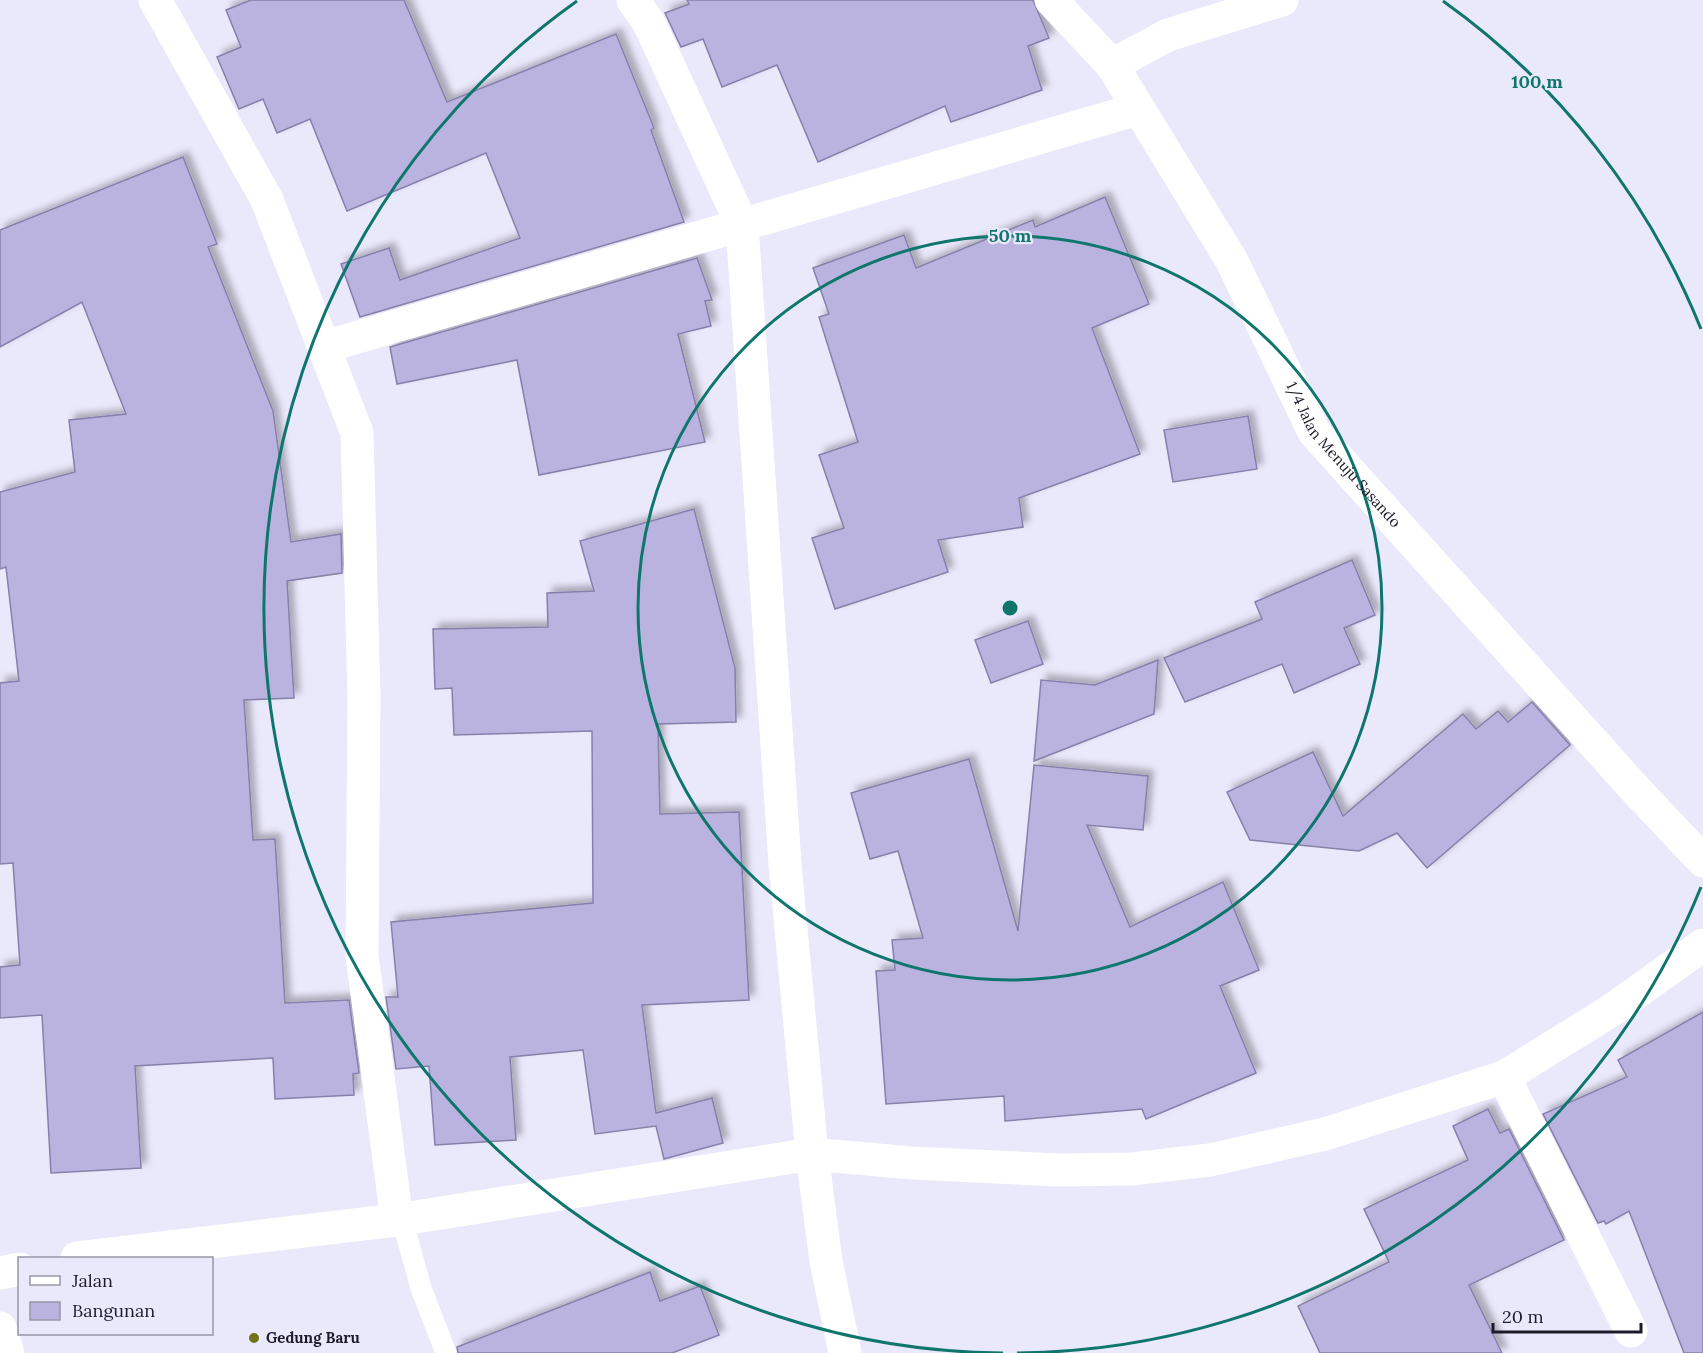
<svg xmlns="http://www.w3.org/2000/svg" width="1703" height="1353" viewBox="0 0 1703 1353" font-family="Lora,serif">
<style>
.building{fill:#bab3e0;stroke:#8680aa;stroke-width:1.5;filter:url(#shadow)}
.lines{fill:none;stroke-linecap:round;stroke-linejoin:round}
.lane{stroke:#fff;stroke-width:21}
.street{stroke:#fff;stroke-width:33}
.ring{fill:none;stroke:#0f766e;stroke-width:3}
.poi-dot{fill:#707319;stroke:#eae8fb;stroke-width:2}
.labels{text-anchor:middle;stroke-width:4.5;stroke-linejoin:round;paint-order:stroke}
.street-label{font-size:15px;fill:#1d1a2a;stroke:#eae8fb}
.poi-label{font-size:15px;font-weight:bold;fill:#1d1a2a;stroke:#eae8fb;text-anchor:start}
.centre{fill:#0f766e;stroke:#eae8fb;stroke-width:3}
.ring-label{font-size:18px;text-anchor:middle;font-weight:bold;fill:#0f766e;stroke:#eae8fb;stroke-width:4.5;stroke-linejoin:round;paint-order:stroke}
</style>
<defs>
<filter id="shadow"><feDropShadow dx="5.5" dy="-5.5" stdDeviation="3" flood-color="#0004"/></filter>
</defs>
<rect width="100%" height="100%" fill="#eae8fb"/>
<g class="building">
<path d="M251 0H404L447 102 616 34 654 128 651 130 684 222 360 317 341 264 389 248 400 280 520 238 486 153 347 211 310 119 277 133 263 99 239 109 217 57 241 47 226 10Z"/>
<path d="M687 0H1033L1049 38 1028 46 1042 90 951 122 945 106 818 162 777 65 722 87 703 39 681 47 665 13 689 4Z"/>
<path d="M183 157 217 244 208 247 273 411 291 542 341 534 342 573 287 581 294 698 244 700 253 840 275 839 285 1003 349 1000 359 1073 353 1074 354 1095 275 1099 273 1058 135 1066 141 1168 51 1173 42 1015 0 1018V967L20 965 13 863 0 864V683L19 681 6 567 0 569V492L75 472 69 420 126 414 82 302 0 347V230Z"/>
<path d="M1105 197 1149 304 1092 328 1140 454 1019 498 1023 527 938 540 948 572 835 609 812 538 844 528 819 455 858 442 819 317 829 314 813 268 904 235 916 268 1033 220 1035 227Z"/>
<path d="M697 258 712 300 705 301 711 326 678 334 705 442 539 475 517 360 397 384 390 347Z"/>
<path d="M1248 416 1257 469 1173 482 1164 430Z"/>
<path d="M694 509 735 668 736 722 658 724 660 814 739 812 749 1000 642 1005 656 1113 712 1098 723 1143 664 1159 656 1126 595 1134 583 1050 510 1057 516 1140 435 1145 429 1066 396 1069 386 997H398L391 922 593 903 592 731 454 735 452 688 435 689 433 629 548 627 547 593 594 591 580 541Z"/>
<path d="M1352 560 1375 615 1344 628 1360 664 1294 693 1282 664 1185 702 1164 658 1262 619 1255 602Z"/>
<path d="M1028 621 1043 664 991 683 975 640Z"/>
<path d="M1158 660 1154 714 1034 761 1041 680 1095 685Z"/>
<path d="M1532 702 1570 745 1427 868 1397 833 1359 851 1250 840 1227 792 1313 752 1343 816 1463 714 1476 729 1498 711 1508 722Z"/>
<path d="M969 759 1018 931 1034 765 1148 776 1143 830 1087 825 1130 927 1223 882 1259 970 1220 986 1256 1073 1146 1119 1142 1109 1005 1121 1004 1096 886 1104 876 971 895 970 892 940 923 938 898 851 870 859 851 793Z"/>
<path d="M1703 1012V1353H1684L1629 1211 1606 1224 1604 1221 1598 1223 1543 1114 1627 1077 1618 1060Z"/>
<path d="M1488 1109 1500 1133 1509 1129 1564 1240 1469 1285 1502 1353H1320L1298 1306 1389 1262 1364 1209 1468 1160 1453 1126Z"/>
<path d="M650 1272 660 1301 700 1286 719 1335 672 1353H458L457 1347Z"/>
</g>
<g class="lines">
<path class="lane" d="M402 1219 421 1288 446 1353"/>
<g class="street">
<path d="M155 0 267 200 357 433 364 697 362 956 397 1220"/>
<path d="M633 0 649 23 742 225 785 864 812 1154 826 1261 845 1353"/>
<path id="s1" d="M1051 0 1112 65 1232 261 1314 432 1635 789 1703 861"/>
<path d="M1112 65 1168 35 1282 0"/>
<path d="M324 347 1138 109"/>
<path d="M1504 1077 1631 1331"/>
<path d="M77 1258 397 1220 812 1154 911 1163 1058 1170 1131 1169 1210 1160 1325 1134 1504 1077 1612 1010 1703 945"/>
<path d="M0 1273 20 1269"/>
<path d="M0 1328 8 1353"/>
</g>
</g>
<g class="ring">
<circle cx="1010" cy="608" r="372"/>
<path d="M1701 887A745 745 0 0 1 1017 1353M1003 1353A745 745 0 0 1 577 1M1443 1A745 745 0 0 1 1701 329"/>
</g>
<circle class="poi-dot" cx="254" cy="1338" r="6"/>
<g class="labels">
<g class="street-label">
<text dy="5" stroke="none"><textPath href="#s1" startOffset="544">1/4 Jalan Menuju Sasando</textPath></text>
</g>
<g class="poi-label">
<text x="266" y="1343">Gedung Baru</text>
</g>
</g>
<circle cx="1010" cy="608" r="9" class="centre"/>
<g class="ring-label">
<text x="1537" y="88">100 m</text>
<text x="1010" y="242">50 m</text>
</g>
<rect x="18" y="1257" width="195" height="78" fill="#eae8fb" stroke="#9896a7" stroke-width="1.5"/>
<rect x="30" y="1276" width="30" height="9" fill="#ffffff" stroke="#9896a7" stroke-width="1.5"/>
<text x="72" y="1287" font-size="18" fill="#1d1a2a">Jalan</text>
<rect x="30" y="1302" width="30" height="18" fill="#bab3e0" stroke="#9896a7" stroke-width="1.5"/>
<text x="72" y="1317" font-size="18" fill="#1d1a2a">Bangunan</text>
<path d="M1493 1323v9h148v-9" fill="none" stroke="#1d1a2a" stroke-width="3"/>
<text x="1502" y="1323" font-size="18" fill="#1d1a2a" stroke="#eae8fb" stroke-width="4.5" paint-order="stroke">20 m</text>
</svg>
